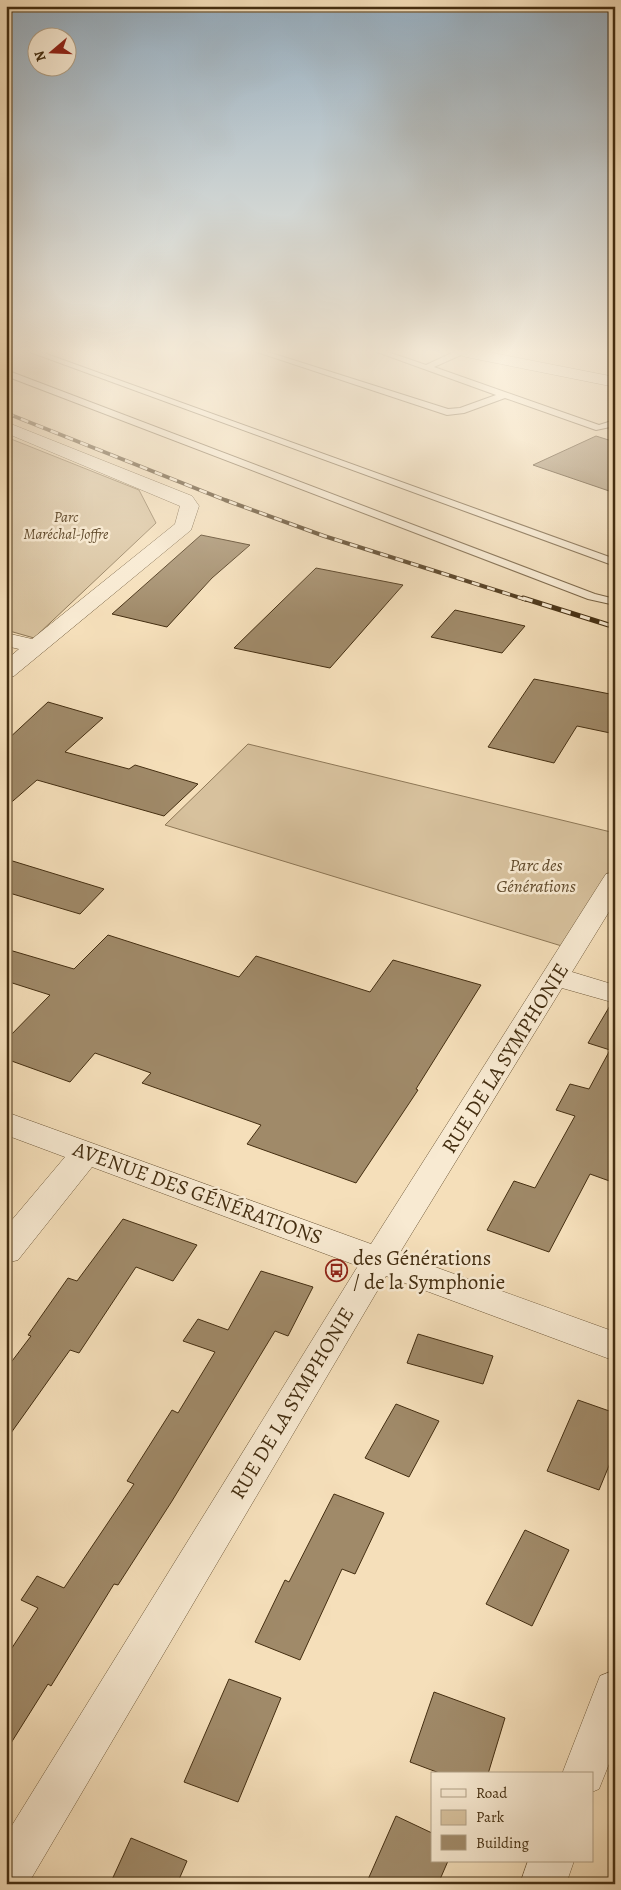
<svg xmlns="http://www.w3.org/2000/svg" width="621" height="1890" viewBox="0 0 621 1890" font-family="Alegreya,serif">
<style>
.green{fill:#d7c19d;stroke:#8e7857}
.building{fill:#a08a69;stroke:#442e11}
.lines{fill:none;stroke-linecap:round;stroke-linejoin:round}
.lane-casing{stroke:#705a3b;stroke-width:2}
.street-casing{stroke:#705a3b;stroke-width:1}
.lane{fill:#f8ead2;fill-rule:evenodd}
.street{fill:#f8ead2;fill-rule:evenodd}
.rail-far1-casing{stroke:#442e11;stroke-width:4}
.rail-casing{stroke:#442e11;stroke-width:5}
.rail-far1{stroke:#f8ead2;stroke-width:2.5;stroke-dasharray:8;stroke-linecap:butt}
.rail{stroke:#f8ead2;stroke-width:3;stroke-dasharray:10;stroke-linecap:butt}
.labels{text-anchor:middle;stroke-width:5;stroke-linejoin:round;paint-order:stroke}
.far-park-label{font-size:15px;font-style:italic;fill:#614b2d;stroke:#f8ead2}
.park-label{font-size:18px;font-style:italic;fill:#614b2d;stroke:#f8ead2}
.near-street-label{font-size:21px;fill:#442e11;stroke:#f8ead2}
.near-poi-label{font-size:21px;fill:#442e11;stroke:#f8ead2;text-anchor:start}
</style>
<rect width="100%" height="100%" fill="#f5dfba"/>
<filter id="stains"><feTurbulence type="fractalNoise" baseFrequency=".004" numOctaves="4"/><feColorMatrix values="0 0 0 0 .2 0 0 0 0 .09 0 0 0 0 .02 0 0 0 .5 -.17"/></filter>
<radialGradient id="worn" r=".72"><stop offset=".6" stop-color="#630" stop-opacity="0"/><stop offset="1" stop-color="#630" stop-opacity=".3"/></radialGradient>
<g class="green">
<path d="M6 437 139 490 156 523 34 638 6 630Z"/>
<path d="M248 744 615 833V863L565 947 165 825Z"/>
</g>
<g class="building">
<path d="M596 436 615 442V493L533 465Z"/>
<path d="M201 535 250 545 212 578 167 627 112 614Z"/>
<path d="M316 568 403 585 330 668 234 648Z"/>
<path d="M455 610 525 626 502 653 431 637Z"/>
<path d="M534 679 615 695V734L577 726 554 763 488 747Z"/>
<path d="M48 702 103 718 65 752 129 769 135 765 198 784 164 816 37 780 6 807V741Z"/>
<path d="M6 859 104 889 80 914 6 892Z"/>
<path d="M108 935 239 977 256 956 370 992 393 960 481 985 416 1089 418 1090 356 1183 247 1144 261 1125 142 1083 151 1073 95 1053 70 1082 6 1059V1040L50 995 6 981V949L74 969Z"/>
<path d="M611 1004 615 1005V1183L590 1174 549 1252 487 1230 514 1181 535 1188 575 1116 556 1110 570 1084 589 1089 610 1050 588 1043Z"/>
<path d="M123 1219 197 1245 173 1281 136 1267 79 1353 70 1350 6 1440V1369L31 1336 28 1335 68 1278 77 1281Z"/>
<path d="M261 1271 313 1287 288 1336 275 1331 172 1501 118 1585 114 1584 51 1686 48 1684 6 1751V1657L38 1608 21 1600 37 1576 64 1588 134 1484 127 1481 172 1410 178 1413 215 1352 183 1341 198 1319 228 1330Z"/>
<path d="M418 1334 493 1356 483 1384 407 1363Z"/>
<path d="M578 1400 615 1413V1451L599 1490 547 1471Z"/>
<path d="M396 1404 439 1421 409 1477 365 1458Z"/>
<path d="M334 1494 384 1513 355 1574 342 1569 300 1660 255 1642 285 1580 289 1582Z"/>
<path d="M525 1530 569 1550 532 1626 486 1604Z"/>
<path d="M229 1679 281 1698 238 1802 184 1782Z"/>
<path d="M434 1692 505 1718 488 1774H442L410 1762Z"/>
<path d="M396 1816 432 1833V1861H448L438 1884H366Z"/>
<path d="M131 1838 187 1861 177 1884H110Z"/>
</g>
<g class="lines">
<defs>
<g id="lane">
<path d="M30 352H41L615 559V566Z"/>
<path d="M257 352H268L448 409 460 408 496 395 377 352H388L426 365 454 352H464L463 354 434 367 599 425 615 420V426L596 430 505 398 464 413 447 415Z"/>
<path d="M6 370 595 594 615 599V605L588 599 6 376Z"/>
</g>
<g id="street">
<path d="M458 352H488L615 377V387L466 357 460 355Z"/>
<path d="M6 422 192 496 199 506 191 530 14 676 6 678V660L19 649 6 646V633L32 639 175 524 180 506 6 433Z"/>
<path d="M615 872V902L572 972 615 985V1003L562 988 399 1254 615 1332V1361L386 1276 28 1884H6V1835L358 1266 92 1167 18 1260 6 1263V1227L65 1157 6 1135V1112L371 1244 602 880 606 874Z"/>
<path d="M615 1670V1749L599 1789 592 1792V1774H562L600 1676Z"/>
<path d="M528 1861H574L566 1884H520Z"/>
</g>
</defs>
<use href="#lane" class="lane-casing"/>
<use href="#street" class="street-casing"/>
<use href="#lane" class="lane"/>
<use href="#street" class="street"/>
<defs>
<path id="rail-far1" d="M6 413 225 500 324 536 527 600"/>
<path id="rail" d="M523 598 615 627"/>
</defs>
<use href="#rail-far1" class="rail-far1-casing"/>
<use href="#rail" class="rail-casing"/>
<use href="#rail-far1" class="rail-far1"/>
<use href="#rail" class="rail"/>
</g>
<linearGradient id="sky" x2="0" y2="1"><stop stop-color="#95adbf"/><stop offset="0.57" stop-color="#faf1e0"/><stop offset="1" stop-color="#faf1e0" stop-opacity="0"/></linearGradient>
<rect width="621" height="616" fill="url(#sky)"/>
<defs>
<symbol id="bus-ring" viewBox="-11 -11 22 22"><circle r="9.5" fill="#f8ead2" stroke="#8f2418" stroke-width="1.5"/><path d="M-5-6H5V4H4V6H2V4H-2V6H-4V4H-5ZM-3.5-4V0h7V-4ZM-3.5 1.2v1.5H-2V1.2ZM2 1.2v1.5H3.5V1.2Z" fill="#8f2418"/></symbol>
</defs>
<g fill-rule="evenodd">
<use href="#bus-ring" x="324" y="1258" width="25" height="25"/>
</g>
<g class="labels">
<g class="far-park-label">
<text x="66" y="522">Parc<tspan x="66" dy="17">Maréchal-Joffre</tspan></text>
</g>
<g class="park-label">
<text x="536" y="871">Parc des<tspan x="536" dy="21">Générations</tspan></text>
</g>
<g class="near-street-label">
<text transform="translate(505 1058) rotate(-58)" y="7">RUE DE LA SYMPHONIE</text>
<text transform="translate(198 1193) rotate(20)" y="7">AVENUE DES GÉNÉRATIONS</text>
<text transform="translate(292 1403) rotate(-59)" y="7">RUE DE LA SYMPHONIE</text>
</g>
<g class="near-poi-label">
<text x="353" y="1265">des Générations<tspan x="353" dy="24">/ de la Symphonie</tspan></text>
</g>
</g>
<rect width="621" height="1890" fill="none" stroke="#f5dfba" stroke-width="25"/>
<rect x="8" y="8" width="606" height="1875" fill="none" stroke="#442e11" stroke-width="2.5"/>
<rect x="12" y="12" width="596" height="1865" fill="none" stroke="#442e11"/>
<rect x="431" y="1772" width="162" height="90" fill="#f8ead2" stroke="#b09f85"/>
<rect x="441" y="1789" width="25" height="8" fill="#f8ead2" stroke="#b09f85"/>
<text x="476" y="1798" font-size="15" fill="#442e11">Road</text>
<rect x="441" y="1810" width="25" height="15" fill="#d7c19d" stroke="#b09f85"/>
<text x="476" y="1822" font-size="15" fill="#442e11">Park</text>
<rect x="441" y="1835" width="25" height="15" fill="#a08a69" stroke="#b09f85"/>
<text x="476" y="1848" font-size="15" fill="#442e11">Building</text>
<g transform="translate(52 52) rotate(251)"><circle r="24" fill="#f8ead2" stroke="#b09f85"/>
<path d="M0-4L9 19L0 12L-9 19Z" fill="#8f2418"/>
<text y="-8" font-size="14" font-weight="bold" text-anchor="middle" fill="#442e11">N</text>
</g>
<rect width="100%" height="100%" filter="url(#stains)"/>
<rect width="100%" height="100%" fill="url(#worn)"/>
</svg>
